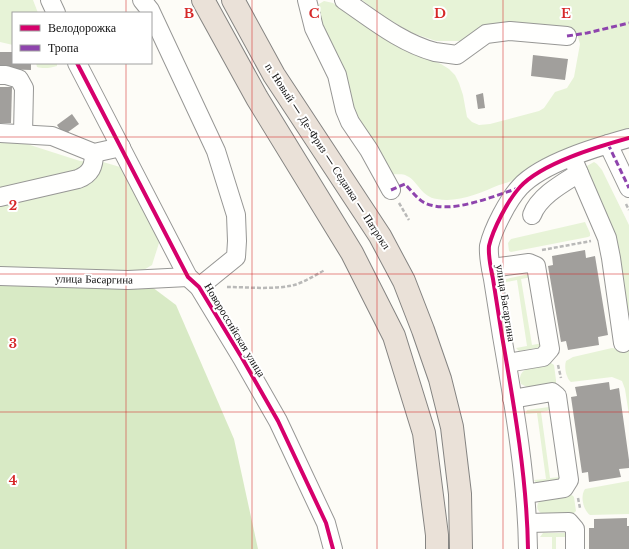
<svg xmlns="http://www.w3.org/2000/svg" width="629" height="549" viewBox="0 0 629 549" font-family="'Libre Baskerville',serif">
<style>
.green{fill:#e7f3d7}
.forest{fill:#d8eac5}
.building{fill:#a19f9c}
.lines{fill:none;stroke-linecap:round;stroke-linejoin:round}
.minor-casing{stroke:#979795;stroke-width:20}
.highway-casing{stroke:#858482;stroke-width:24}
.path{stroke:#b9b9b8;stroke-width:2.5;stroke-dasharray:4 2;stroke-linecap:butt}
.minor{stroke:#fffffe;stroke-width:18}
.highway{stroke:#eae1d8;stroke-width:22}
.quiet{stroke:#8e44ad;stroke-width:3;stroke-dasharray:6 3;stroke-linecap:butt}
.cycleway-casing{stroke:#fff;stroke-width:6}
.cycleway{stroke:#d6006c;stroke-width:4}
.grid{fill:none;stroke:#d62828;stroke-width:1;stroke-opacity:0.55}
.labels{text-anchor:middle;stroke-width:4;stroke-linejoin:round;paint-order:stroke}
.street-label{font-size:11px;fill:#111;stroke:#fff}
.grid-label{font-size:13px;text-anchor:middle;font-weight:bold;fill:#d62828;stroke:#fff;stroke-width:4;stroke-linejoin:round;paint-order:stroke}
</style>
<rect width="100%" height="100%" fill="#fdfcf7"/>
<g class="green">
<path d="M0 0H33L38 13H13V45L0 42Z"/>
<path d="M362 0H629V128C600 136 571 147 543 159 532 163 525 171 516 178 511 182 505 183 499 185 480 193 458 203 437 199 421 197 418 181 407 176 402 173 397 175 392 174L356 119 318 13 319 4 324 1 333 3 373 31 404 49 441 64 449 69 455 75 459 83 463 95 467 117 472 122 479 125 490 124 539 111 544 108 555 92 567 88 574 77 580 44 578 37 575 33 483 27 460 41H436L412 33 380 14Z"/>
<path d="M36 63H57V66C51 68 43 69 37 67Z"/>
<path d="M0 142 27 144 80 161 103 162 120 167 127 173 154 224 159 243 152 265 142 271 128 272 0 269Z"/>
<path d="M594 162 597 164 602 170 629 225V415L625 389 622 381 612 377 571 382C566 378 564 367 566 361L573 357 612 348 621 350 586 169 587 166Z"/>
<path d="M585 222 590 233V236L588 237 511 252 509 251 508 243 511 239Z"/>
<path d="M529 274 532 277 521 279 532 345 543 343 542 347 519 351 516 348 527 346 517 280 506 282V279Z"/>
<path d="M551 363 554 365 556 380V383L529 388 521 384C515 366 539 366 551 363Z"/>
<path d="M549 407 552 410 541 412 550 478 561 477 560 481 537 484 534 480 546 479 537 413 525 414 527 410Z"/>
<path d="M629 481V514L590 515C583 510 580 496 585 489Z"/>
<path d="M572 495 574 497 576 511 574 513 543 514C538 512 536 508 538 503L540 501Z"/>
<path d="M543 533H566L568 537H556V549H552V537H540Z"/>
</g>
<path class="forest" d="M0 274 140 278 176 305 234 439 258 549H0Z"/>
<g class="building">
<path d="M0 52H13V63H31V70L0 69Z"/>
<path d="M533 55 568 59 565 80 531 76Z"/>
<path d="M0 87H12L11 123H0Z"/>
<path d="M483 93 485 108 478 109 476 95Z"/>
<path d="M72 114 79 124 64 135 57 125Z"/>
<path d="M585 250 586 258 595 256 608 335 598 337 599 345 568 350 566 341 561 342 548 266 553 265 552 256Z"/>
<path d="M609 382 610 390 619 388 629 460V468L619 469 621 477 589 482 588 472 582 473 571 397 577 396 575 387Z"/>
<path d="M627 518V526H629V549H589V528H594V519Z"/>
</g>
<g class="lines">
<defs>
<g id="minor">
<path d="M50 0 56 13"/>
<path d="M142 0 150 10 216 151 236 215 237 241 236 257 199 287"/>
<path d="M307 0 314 28 337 75 345 110 350 122 369 150 391 190"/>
<path d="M344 0C372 19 401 43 435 52 442 53 450 54 457 55L486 34 510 31 567 36"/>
<path d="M77 63 188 277 199 287 242 358 278 421 326 523 333 549"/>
<path d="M0 75H6L19 79 24 88 23 134"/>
<path d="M0 133 52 136 94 153 121 147"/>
<path d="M608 144 629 188"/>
<path d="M572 157 607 238 611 258 623 343"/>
<path d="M0 197 78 179C91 174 94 166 94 153"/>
<path d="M532 215C539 196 563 183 579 173"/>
<path d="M491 268 529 263 536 266 550 349 543 357 507 363"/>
<path d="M0 276 128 280 188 277"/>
<path d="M512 399 552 392 557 396 569 480 564 488 525 494"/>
<path d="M528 523 569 522 575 529V549"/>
<path d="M528 549C527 479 514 405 502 336 499 317 496 298 493 279 491 269 488 256 489 246 493 229 508 200 520 187 542 163 597 147 629 138"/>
</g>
<g id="highway">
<path d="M203 0 257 98 352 253 394 336 424 433 437 535V549"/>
<path d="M233 0 274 75 380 236 404 281 423 330 440 379 452 427 460 494 461 549"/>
</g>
</defs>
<use href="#minor" class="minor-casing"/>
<use href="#highway" class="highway-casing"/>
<g class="path">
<path d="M399 203 409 220"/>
<path d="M626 204 629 210"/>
<path d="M542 250 591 241"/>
<path d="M227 287C248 287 274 290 294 285 305 282 315 275 325 270"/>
<path d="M558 365 561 378"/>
<path d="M578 498 580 508"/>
</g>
<use href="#minor" class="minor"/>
<use href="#highway" class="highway"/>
<g class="quiet">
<path d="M567 36 587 33 629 23"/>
<path d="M608 144 629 188"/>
<path d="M391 190 405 184C411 190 418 200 425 203 451 215 493 196 519 188"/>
</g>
<defs>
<g id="cycleway">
<path d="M77 63 188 277 199 287 242 358 278 421 326 523 333 549"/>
<path d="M528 549C527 479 514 405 502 336 499 317 496 298 493 279 491 269 488 256 489 246 493 229 508 200 520 187 542 163 597 147 629 138"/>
</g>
</defs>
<use href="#cycleway" class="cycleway-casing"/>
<use href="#cycleway" class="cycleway"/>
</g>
<path class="grid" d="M126 0V13M252 0V549M377 0V549M503 0V549M126 63V549M0 137H629M0 274H629M0 412H629"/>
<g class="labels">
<g class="street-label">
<text transform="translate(328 156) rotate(57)" y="4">п. Новый — Де-Фриз — Седанка — Патрокл</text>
<text transform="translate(94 279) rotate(1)" y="4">улица Басаргина</text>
<text transform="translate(506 303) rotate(81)" y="4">улица Басаргина</text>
<text transform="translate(235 330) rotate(59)" y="4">Новороссийская улица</text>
</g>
</g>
<g class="grid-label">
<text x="189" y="18">B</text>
<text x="314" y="18">C</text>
<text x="440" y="18">D</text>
<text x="566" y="18">E</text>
<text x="13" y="210">2</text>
<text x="13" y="348">3</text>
<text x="13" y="485">4</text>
</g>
<rect x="12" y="12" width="140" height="52" fill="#ffffff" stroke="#a0a0a0"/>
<rect x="20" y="25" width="20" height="6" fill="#d6006c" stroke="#a0a0a0"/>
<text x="48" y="32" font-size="12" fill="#111111">Велодорожка</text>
<rect x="20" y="45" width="20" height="6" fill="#8e44ad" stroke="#a0a0a0"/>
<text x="48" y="52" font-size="12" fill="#111111">Тропа</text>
</svg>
